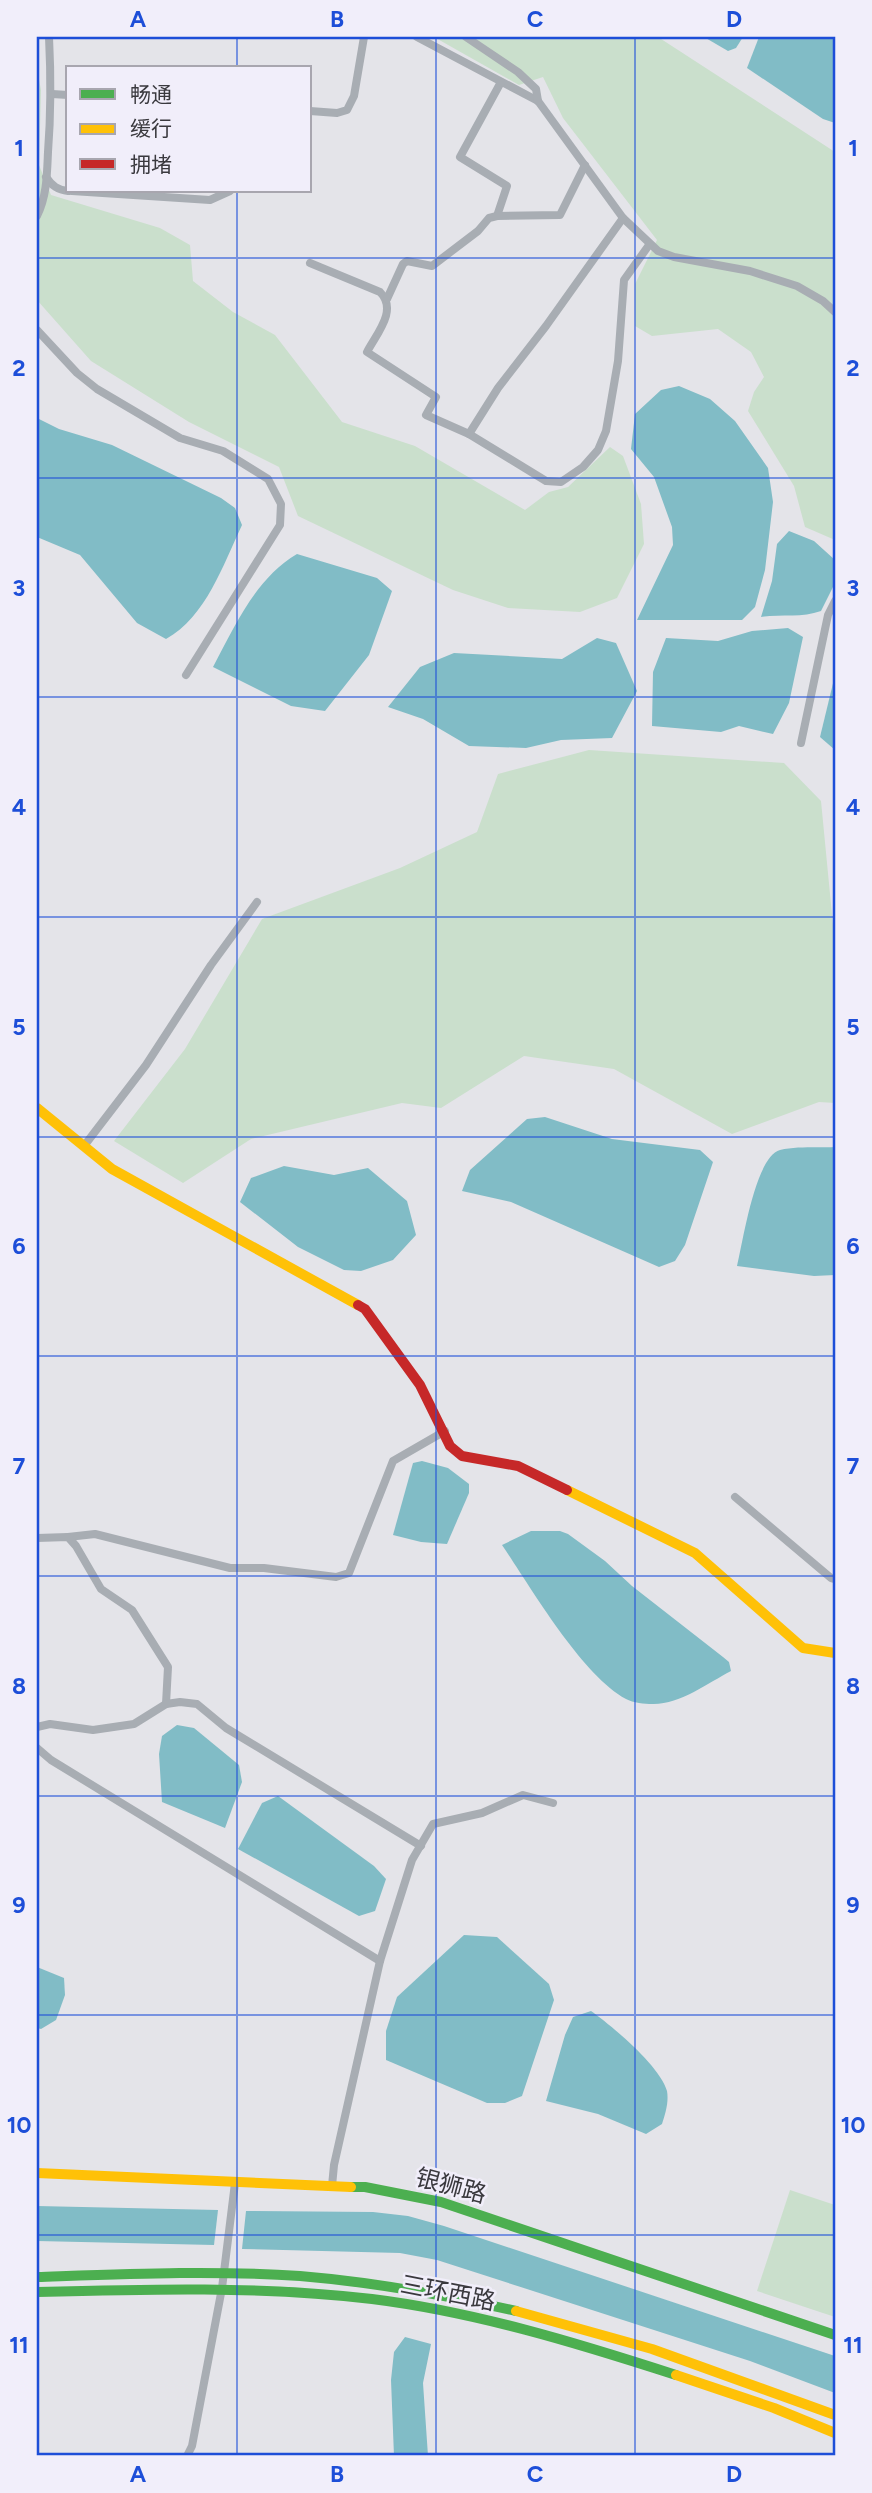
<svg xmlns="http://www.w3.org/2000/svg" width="872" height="2493" viewBox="0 0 872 2493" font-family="Figtree,'Noto Sans SC',sans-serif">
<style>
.green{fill:#cadfcc}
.water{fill:#81bcc6}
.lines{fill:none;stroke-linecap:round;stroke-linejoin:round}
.street{stroke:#a8adb3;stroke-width:8}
.fast{stroke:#4caf50;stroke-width:10}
.slow{stroke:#ffc107;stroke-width:10}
.jam{stroke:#c62828;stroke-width:10}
.grid{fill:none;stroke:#1d4ed8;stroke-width:2;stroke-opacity:0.55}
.labels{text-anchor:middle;stroke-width:5;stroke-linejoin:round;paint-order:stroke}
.street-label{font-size:24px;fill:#3a393e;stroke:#f1eefa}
.neatline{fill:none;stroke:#1d4ed8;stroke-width:2.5}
.grid-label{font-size:23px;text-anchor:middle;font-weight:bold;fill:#1d4ed8}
</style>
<rect width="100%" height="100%" fill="#e4e4e9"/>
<g class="green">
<path d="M434 37H658L835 152V540L805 527 794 486 748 411 754 392 764 377 751 352 718 329 652 336 635 326V284L657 240 563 118 543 77 519 85Z"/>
<path d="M37 69 41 90 39 165 51 195 160 228 190 245 193 281 233 312 275 335 342 422 415 446 525 510 549 492 568 487 610 447 623 456 641 504 644 544 617 598 580 612 508 608 453 590 298 516 279 467 189 422 91 361 37 300Z"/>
<path d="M589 750 784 763 821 801 833 925H835V1103L819 1102 732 1134 614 1069 524 1056 441 1108 402 1103 251 1139 183 1183 114 1141 185 1049 262 919 400 868 477 832 498 774Z"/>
<path d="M790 2190 835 2205V2317L757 2291Z"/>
</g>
<g class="water">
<path d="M704 37H743L736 48 728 51Z"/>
<path d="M759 37H835V123L823 119 747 68Z"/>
<path d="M679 386 710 399 735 421 768 468 773 502 765 570 755 607 742 620H637L673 545 672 527 654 477 631 449 635 414 661 390Z"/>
<path d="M37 418 59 429 112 445 221 498 235 508 242 525C223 565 206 617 166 639L137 623 80 555 37 537Z"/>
<path d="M789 531 814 541 835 560V583L821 611C802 618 782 614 761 617L772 581 777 544Z"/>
<path d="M297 554 377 578 392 591 369 655 325 711 291 706 213 667C235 626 255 579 297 554Z"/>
<path d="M788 628 803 637 789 703 773 734 739 726 721 732 652 726 653 672 666 638 718 641 752 631Z"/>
<path d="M597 638 616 643 637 691 612 738 561 740 526 748 469 746 423 719 388 707 420 667 454 653 562 659Z"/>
<path d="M835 675V750L820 737Z"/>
<path d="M545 1117 612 1139 700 1150 713 1162 685 1245 675 1261 659 1267 511 1202 462 1191 470 1170 527 1119Z"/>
<path d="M835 1147V1275L814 1276 737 1266C743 1242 755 1157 780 1150 797 1146 818 1148 835 1147Z"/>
<path d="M284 1166 334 1175 368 1168 407 1201 416 1235 393 1260 361 1271 344 1270 298 1247 240 1202 251 1178Z"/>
<path d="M422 1461 448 1468 469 1484V1493L447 1544 421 1542 393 1535 413 1463Z"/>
<path d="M531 1531H560L568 1534 605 1561 632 1586 723 1657 729 1662 731 1671C708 1683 679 1705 652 1704 645 1704 633 1703 626 1699 581 1674 532 1589 502 1545Z"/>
<path d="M177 1725 194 1728 239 1765 242 1782 225 1828 162 1802 159 1754 162 1736Z"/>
<path d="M278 1796 374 1866 386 1879 375 1911 359 1916 238 1849 262 1803Z"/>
<path d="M464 1935 497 1937 549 1984 554 2000 522 2096 505 2103H487L386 2060V2031L397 1997Z"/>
<path d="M37 1967 64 1978 65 1995 56 2020 41 2029 37 2028Z"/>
<path d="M591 2011C612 2026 660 2066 667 2091 669 2103 665 2114 662 2124L646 2134 598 2114 546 2101 565 2035 573 2017Z"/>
<path d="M37 2206 218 2210 214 2245 37 2241Z"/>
<path d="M246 2211 373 2212 408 2216 444 2226 835 2356V2393L750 2361 437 2260 400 2253 242 2249Z"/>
<path d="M405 2337 431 2344 423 2383 428 2456H394L391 2380 394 2352Z"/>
</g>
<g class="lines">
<g class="street">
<path d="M417 37 538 101 623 218 658 251 674 257 750 271 797 286 823 301 835 312"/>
<path d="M466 37 518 72 536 89 538 101"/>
<path d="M52 94 68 95"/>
<path d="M310 111 337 113 347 110 354 96 364 37"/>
<path d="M46 177C52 186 58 190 68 191"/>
<path d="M72 191 210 200 230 191"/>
<path d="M37 216C47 196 47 174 48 152 51 113 51 76 49 37"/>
<path d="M497 216 507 186 460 157 501 82"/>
<path d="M310 263 380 292C398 310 377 333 367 352L436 397 426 415 469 434 546 481 561 482 583 467 598 450 606 431 618 361 624 280 649 245"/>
<path d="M387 299 403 264 407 261 432 266 478 231 489 218 497 216 560 215 585 165"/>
<path d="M37 330 77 373 97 389 180 438 223 451 268 479 281 504 280 525 186 675"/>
<path d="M469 434 498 388 546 326 623 218"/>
<path d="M801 743 828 615 835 601"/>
<path d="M84 1146 146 1065 211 965 257 902"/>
<path d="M735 1497 831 1578 835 1579"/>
<path d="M68 1537 95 1534 230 1568H264L336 1577 349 1573 393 1461 445 1431"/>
<path d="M37 1538 68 1537 76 1546 101 1589 132 1610 168 1667 166 1704"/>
<path d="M37 1727 50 1724 93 1730 134 1724 166 1704 180 1702 197 1704 226 1728 421 1846"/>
<path d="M37 1748 51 1760 380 1961"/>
<path d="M332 2186 334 2165 380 1961 412 1860 433 1824 482 1813 523 1795 553 1803"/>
<path d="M187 2456 192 2446 222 2288 235 2183"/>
</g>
<g class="fast">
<path d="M351 2187H365L441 2202 835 2335"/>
<path d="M37 2277C124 2274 212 2270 300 2276 373 2282 445 2295 516 2311"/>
<path d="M37 2292C148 2289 261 2286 372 2299 476 2312 577 2343 676 2375"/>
</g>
<g class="slow">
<path d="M37 1108 112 1169 358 1305"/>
<path d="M567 1490 695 1553 803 1648 835 1653"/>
<path d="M37 2173 351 2187"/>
<path d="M516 2311 652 2349 835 2415"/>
<path d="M676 2375 774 2408 835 2433"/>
</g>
<path class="jam" d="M358 1305 365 1309 420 1385 450 1446 462 1456 518 1466 567 1490"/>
</g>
<path class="grid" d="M237 37V68M436 37V2456M635 37V2456M237 191V2456M37 258H835M37 478H835M37 697H835M37 917H835M37 1137H835M37 1356H835M37 1576H835M37 1796H835M37 2015H835M37 2235H835"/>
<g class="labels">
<g class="street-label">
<text transform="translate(451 2186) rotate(15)" y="8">银狮路</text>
<text transform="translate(448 2293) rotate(11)" y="8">三环西路</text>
</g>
</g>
<rect width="872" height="2493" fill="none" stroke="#f1eefa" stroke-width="77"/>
<rect x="66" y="66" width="245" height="126" fill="#f1eefa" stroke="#a8a6af" stroke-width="2"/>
<rect x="80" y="89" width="35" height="10" fill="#4caf50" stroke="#a8a6af" stroke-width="2"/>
<text x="130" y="102" font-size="21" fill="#3a393e">畅通</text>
<rect x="80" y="124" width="35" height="10" fill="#ffc107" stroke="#a8a6af" stroke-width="2"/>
<text x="130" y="136" font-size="21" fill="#3a393e">缓行</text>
<rect x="80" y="159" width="35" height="10" fill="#c62828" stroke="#a8a6af" stroke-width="2"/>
<text x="130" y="172" font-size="21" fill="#3a393e">拥堵</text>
<rect x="38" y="38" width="796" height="2416" class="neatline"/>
<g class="grid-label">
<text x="138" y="27">A</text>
<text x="337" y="27">B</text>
<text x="535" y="27">C</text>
<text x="734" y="27">D</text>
<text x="19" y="156">1</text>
<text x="853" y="156">1</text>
<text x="19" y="376">2</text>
<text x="853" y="376">2</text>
<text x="19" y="596">3</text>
<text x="853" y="596">3</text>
<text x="19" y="815">4</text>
<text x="853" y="815">4</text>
<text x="19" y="1035">5</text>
<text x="853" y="1035">5</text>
<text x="19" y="1254">6</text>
<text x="853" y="1254">6</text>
<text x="19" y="1474">7</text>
<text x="853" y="1474">7</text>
<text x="19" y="1694">8</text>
<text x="853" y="1694">8</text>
<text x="19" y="1913">9</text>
<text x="853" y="1913">9</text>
<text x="19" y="2133">10</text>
<text x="853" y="2133">10</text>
<text x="19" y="2353">11</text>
<text x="853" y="2353">11</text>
<text x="138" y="2482">A</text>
<text x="337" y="2482">B</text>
<text x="535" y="2482">C</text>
<text x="734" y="2482">D</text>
</g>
</svg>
